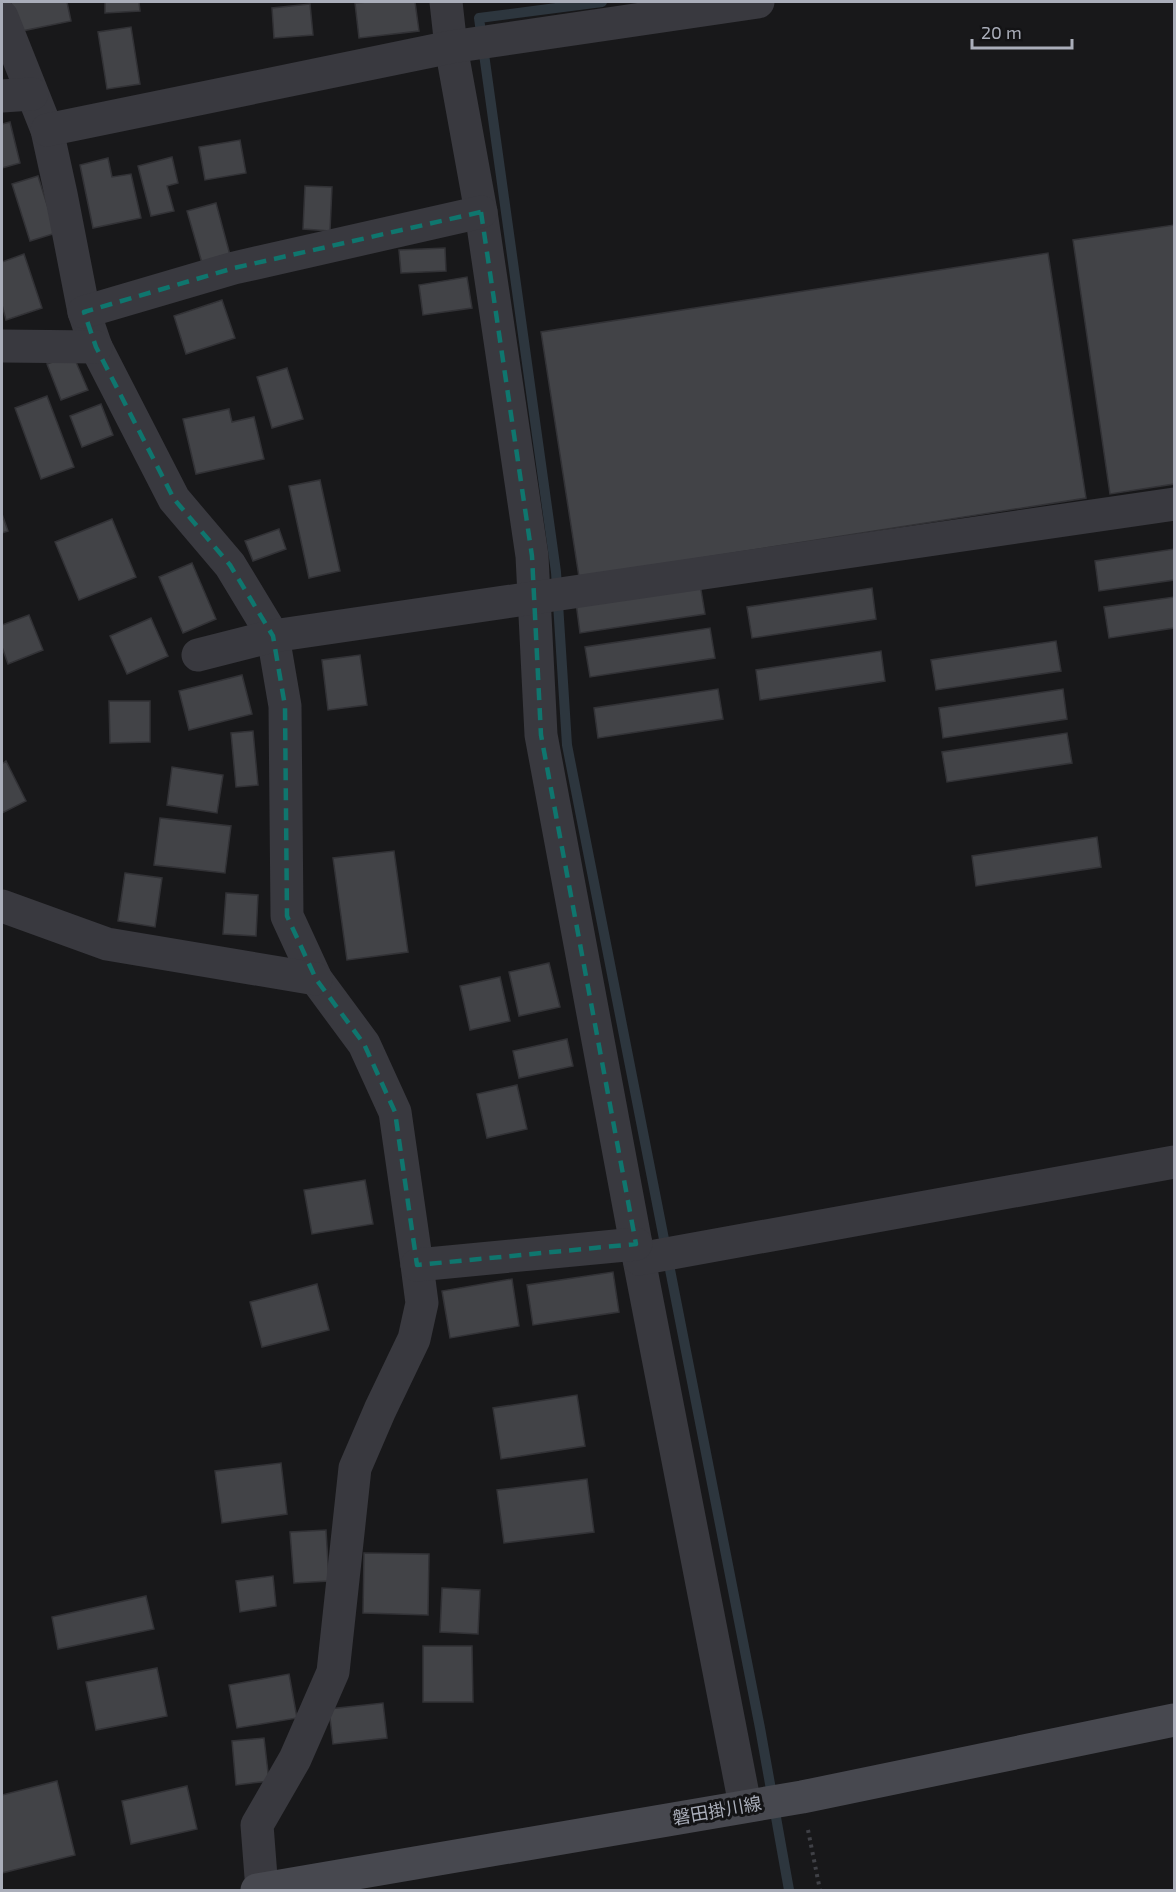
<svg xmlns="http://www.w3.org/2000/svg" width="1176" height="1892" viewBox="0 0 1176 1892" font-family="'Exo 2','Noto Sans JP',sans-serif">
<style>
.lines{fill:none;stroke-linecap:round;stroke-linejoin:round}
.stream{stroke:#2d363e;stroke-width:10}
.building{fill:#424347;stroke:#323236;stroke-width:1.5}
.path{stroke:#3f4046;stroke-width:4;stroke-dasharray:3 4.5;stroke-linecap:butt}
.minor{stroke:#39393f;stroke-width:33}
.secondary{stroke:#47484f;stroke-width:33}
.marked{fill:none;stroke:#0f766e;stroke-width:4.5;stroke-dasharray:12 8;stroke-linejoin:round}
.labels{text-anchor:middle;stroke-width:6;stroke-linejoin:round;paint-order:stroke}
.street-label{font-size:18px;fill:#aaaeba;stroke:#131315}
</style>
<rect width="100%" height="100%" fill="#18181a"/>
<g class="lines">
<path class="stream" d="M602 2 479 18 556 572 567 745 760 1728 789 1890"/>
</g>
<g class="building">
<path d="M11 2H67L71 21 17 32Z"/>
<path d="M105 2H139L140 11 105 13Z"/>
<path d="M367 2H415L419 31 359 38 355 3Z"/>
<path d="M310 4 313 35 274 38 272 8Z"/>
<path d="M131 27 140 84 107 89 98 32Z"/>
<path d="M10 122 20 163 2 168V124Z"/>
<path d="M240 140 246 173 205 180 199 147Z"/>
<path d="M172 157 178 183 167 186 174 211 151 216 138 166Z"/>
<path d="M108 158 112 177 131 174 141 218 93 228 80 165Z"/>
<path d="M38 176 56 233 30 241 12 184Z"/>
<path d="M305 186 332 187 330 231 303 229Z"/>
<path d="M216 203 230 255 202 263 187 211Z"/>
<path d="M1174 225V484L1110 494 1073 240Z"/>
<path d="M445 248 446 271 401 273 399 250Z"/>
<path d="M1048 253 1086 498 579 577 541 332Z"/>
<path d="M24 254 42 308 6 320 2 305V262Z"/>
<path d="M467 277 472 308 423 315 419 285Z"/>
<path d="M222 300 235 338 186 354 174 316Z"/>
<path d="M73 355 88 390 61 400 47 364Z"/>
<path d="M287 368 303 419 272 428 257 377Z"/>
<path d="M47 396 74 467 41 479 15 408Z"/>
<path d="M101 404 113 435 82 447 70 416Z"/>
<path d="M229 409 232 422 254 417 264 459 196 474 183 419Z"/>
<path d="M320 480 340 571 309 578 289 486Z"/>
<path d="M2 514 8 531 2 533Z"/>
<path d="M112 519 136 577 79 600 55 542Z"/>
<path d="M279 529 286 549 253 561 245 541Z"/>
<path d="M1174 549V580L1099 591 1095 561Z"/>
<path d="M192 563 216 619 183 633 159 577Z"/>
<path d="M700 584 705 614 580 633 576 603Z"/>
<path d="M872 588 876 619 752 638 747 607Z"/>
<path d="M1174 597V628L1109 638 1104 607Z"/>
<path d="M29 615 43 650 8 664 2 647V625Z"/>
<path d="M151 618 168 656 127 674 110 636Z"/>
<path d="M710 628 715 658 590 677 585 647Z"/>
<path d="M1056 641 1061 671 936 690 931 660Z"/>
<path d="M881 651 885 681 760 700 756 670Z"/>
<path d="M360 655 367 705 328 710 322 660Z"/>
<path d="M242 675 252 714 189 730 179 691Z"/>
<path d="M718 689 723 719 598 738 594 708Z"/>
<path d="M1063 689 1067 719 943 738 939 708Z"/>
<path d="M109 701H150V742L110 743Z"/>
<path d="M253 731 258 785 236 787 231 733Z"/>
<path d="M1067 733 1072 763 947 782 942 752Z"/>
<path d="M6 761 26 801 2 813V764Z"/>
<path d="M172 767 223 775 217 813 167 805Z"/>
<path d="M160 818 231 826 225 873 154 865Z"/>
<path d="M1097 837 1101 867 976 886 972 856Z"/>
<path d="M394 851 408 952 347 960 333 858Z"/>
<path d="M125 873 162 878 155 927 118 921Z"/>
<path d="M226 893 258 895 256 936 223 934Z"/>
<path d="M549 963 560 1007 519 1016 509 972Z"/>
<path d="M500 977 510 1021 470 1030 460 986Z"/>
<path d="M567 1039 573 1066 519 1078 513 1051Z"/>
<path d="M517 1085 527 1129 487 1138 477 1094Z"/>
<path d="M365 1180 373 1224 312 1234 304 1190Z"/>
<path d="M613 1272 619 1312 533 1325 527 1285Z"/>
<path d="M512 1279 519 1326 450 1338 442 1291Z"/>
<path d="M317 1284 329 1330 262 1347 250 1302Z"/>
<path d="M577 1395 585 1446 501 1459 493 1408Z"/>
<path d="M281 1463 287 1514 222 1523 215 1471Z"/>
<path d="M587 1479 594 1532 504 1543 497 1490Z"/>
<path d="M326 1530 329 1581 294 1583 290 1532Z"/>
<path d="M364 1553 429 1554 428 1615 363 1613Z"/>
<path d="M273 1576 276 1606 240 1612 236 1581Z"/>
<path d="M442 1588 480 1590 478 1634 440 1632Z"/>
<path d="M146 1596 154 1629 58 1649 52 1617Z"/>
<path d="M423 1646H472L473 1702H423Z"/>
<path d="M157 1668 167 1716 96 1730 86 1682Z"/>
<path d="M289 1674 297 1718 237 1728 229 1685Z"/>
<path d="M383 1703 387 1738 333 1744 329 1709Z"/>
<path d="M264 1738 269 1781 236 1785 232 1741Z"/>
<path d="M57 1781 75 1855 2 1873V1795Z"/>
<path d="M187 1786 197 1829 131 1844 122 1801Z"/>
</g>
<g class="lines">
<path class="path" d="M808 1830 820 1890"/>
<g class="minor">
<path d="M446 2 451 47 481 212 532 556 541 735 636 1244 745 1805"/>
<path d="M2 17 47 130 61 194 84 312 96 347 174 499 230 565 273 636 285 706 287 916 316 979 364 1044 395 1112 417 1265 422 1303 414 1339 380 1410 355 1468 333 1672 295 1759 257 1825 262 1890"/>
<path d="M2 96 32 94"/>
<path d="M47 130 451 47 758 2"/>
<path d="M84 312 234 268 481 212"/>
<path d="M2 346 96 347"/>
<path d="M198 655 273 636 1174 504"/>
<path d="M2 906 107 944 316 979"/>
<path d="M639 1259 1174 1162"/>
<path d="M417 1265 636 1244"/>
</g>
<path class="secondary" d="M257 1890 802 1797 1174 1720"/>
</g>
<path class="marked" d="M481 212 532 556 541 735 636 1244 417 1265 395 1112 364 1044 316 979 287 916 285 706 273 636 230 565 174 499 96 347 84 312 234 268Z"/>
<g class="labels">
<g class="street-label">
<text transform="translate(717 1811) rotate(-10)" y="6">磐田掛川線</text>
</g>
</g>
<rect width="1176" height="1892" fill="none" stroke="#aaaeba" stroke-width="6"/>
<path d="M972 39v9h100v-9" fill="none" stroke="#aaaeba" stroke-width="3"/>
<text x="981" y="39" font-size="18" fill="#aaaeba" stroke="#131315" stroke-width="4.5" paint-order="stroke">20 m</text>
</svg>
